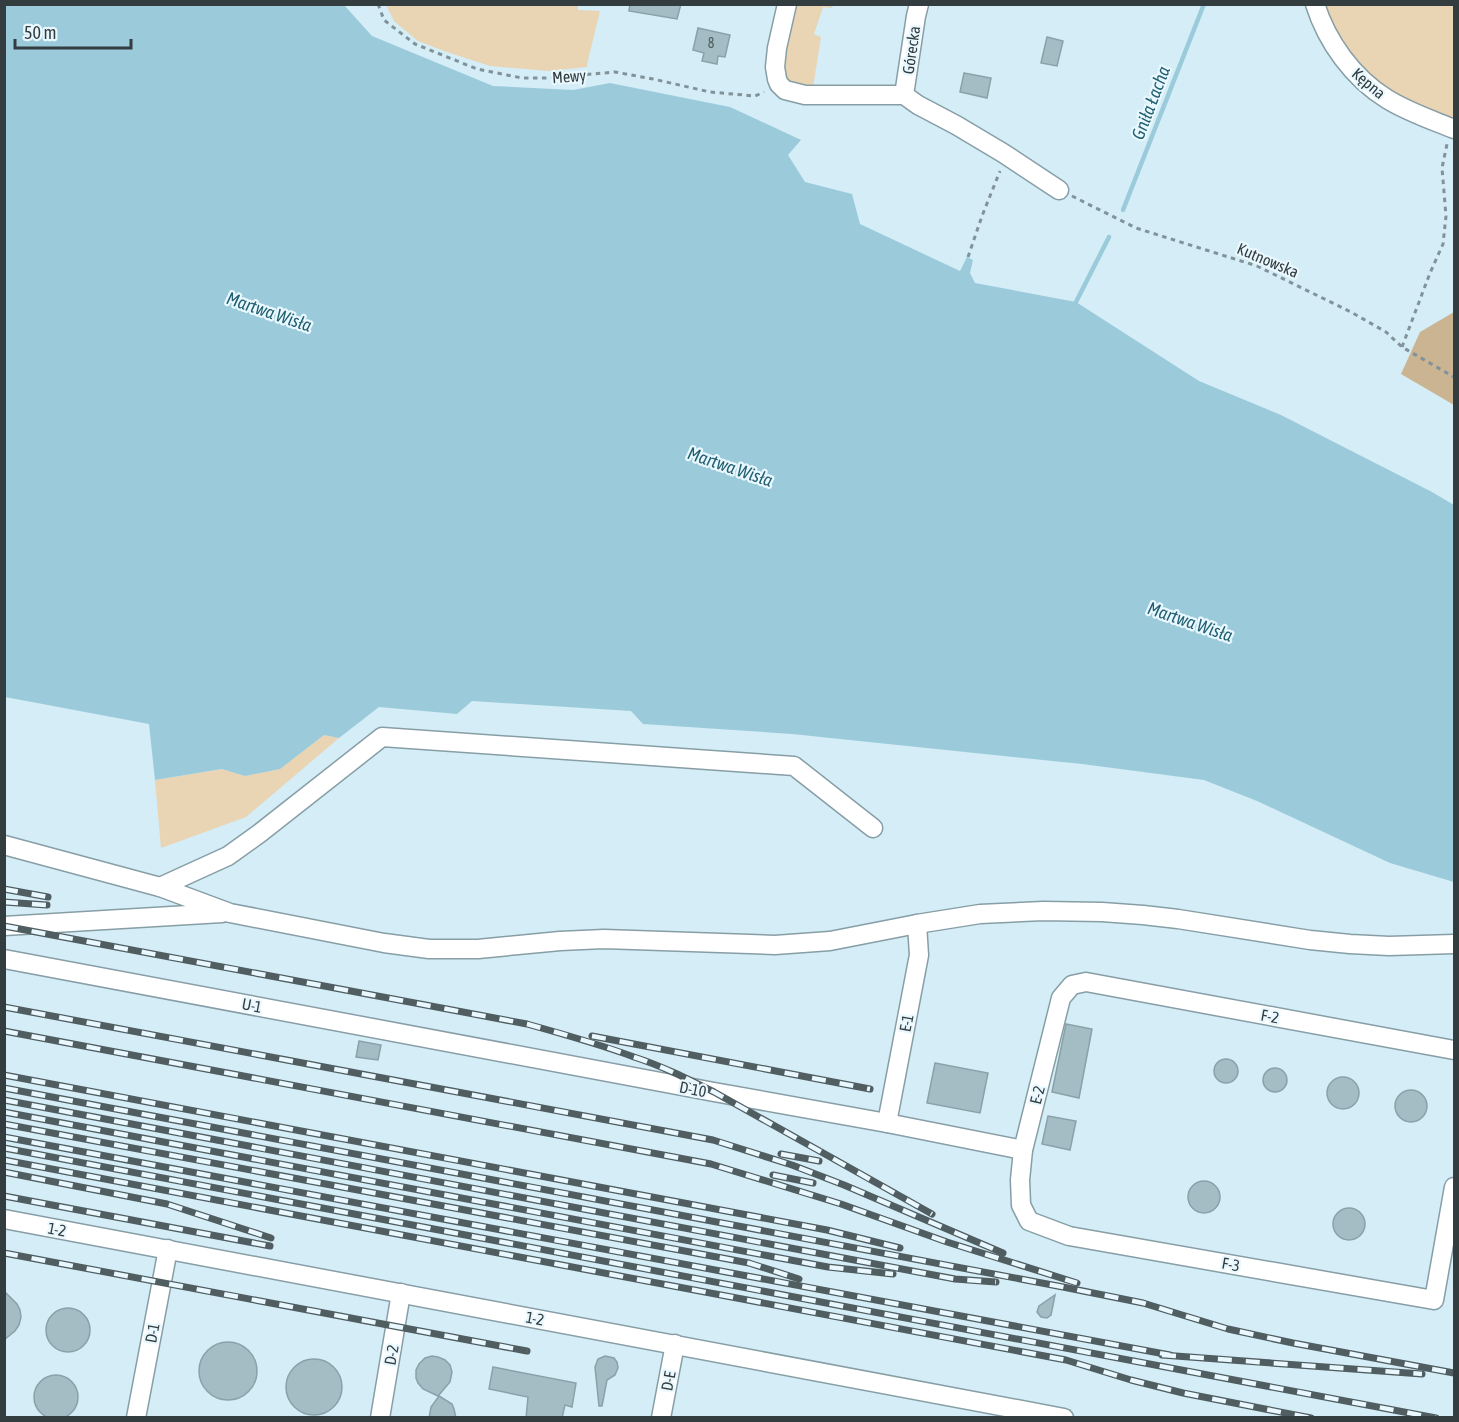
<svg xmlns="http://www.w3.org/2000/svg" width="1459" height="1422" viewBox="0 0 1459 1422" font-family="'Asap Condensed',sans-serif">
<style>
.green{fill:#e9d4b4}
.forest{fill:#cbb491}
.water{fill:#9bcbdb}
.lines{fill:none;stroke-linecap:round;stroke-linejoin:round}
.stream{stroke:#9bcbdb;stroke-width:4.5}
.building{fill:#a4bcc4;stroke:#8aa1a9;stroke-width:1.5}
.minor-casing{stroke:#879ea6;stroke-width:21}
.path{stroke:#819399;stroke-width:3;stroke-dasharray:4.5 4.5;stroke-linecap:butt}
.minor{stroke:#fff;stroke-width:18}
.rail-casing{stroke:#505d61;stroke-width:7}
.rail{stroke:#e9f8fe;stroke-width:4.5;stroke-dasharray:14;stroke-linecap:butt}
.labels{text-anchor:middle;stroke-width:4.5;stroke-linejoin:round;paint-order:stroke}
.number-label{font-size:14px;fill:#4f5d61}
.street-label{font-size:16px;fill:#333d40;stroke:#e9f8fe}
.water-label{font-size:18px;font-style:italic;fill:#225f71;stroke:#e9f8fe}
</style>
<rect width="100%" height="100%" fill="#d4edf6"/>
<g class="green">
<path d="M578 4V10L600 11 588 60 587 67 549 71 490 66 444 51 418 41 394 21 386 5Z"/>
<path d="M795 5H833L832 8 823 7 814 34 821 37 813 87 790 85 781 73 782 50Z"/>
<path d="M1324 5H1454V121C1431 111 1405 102 1383 86 1356 67 1335 36 1324 5Z"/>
<path d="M324 735 339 738 246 817 161 848 155 780 223 769 245 776 279 769Z"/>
</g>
<path class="forest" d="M1454 312V405L1401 374 1420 332Z"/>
<path class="water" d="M4 5H344L372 36 493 86 573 90 610 83 730 107 801 140 788 155 805 182 852 194 860 224 960 271 967 257 973 260 970 273 975 283 1076 302 1199 381 1281 415 1432 492 1454 505V882L1390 863 1257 801 1204 780 1082 764 792 734 643 724 631 711 472 701 457 714 379 707 339 738 324 735 280 769 245 776 222 769 155 780 149 724 5 697Z"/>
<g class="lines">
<g class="stream">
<path d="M1123 210 1204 4"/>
<path d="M1076 302 1109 237"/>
</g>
</g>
<g class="building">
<path d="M630 4H681L677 19 629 11Z"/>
<path d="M698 28 730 35 725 57 718 56 717 64 702 61 704 53 693 50Z"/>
<path d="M1047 37 1063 41 1057 66 1041 63Z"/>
<path d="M964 73 991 78 987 98 960 92Z"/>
<path d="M1066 1024 1092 1029 1079 1098 1052 1092Z"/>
<path d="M359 1041 381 1045 378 1060 356 1057Z"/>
<circle cx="1226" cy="1071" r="12"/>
<path d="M935 1063 988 1073 980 1113 927 1103Z"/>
<circle cx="1275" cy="1080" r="12"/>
<circle cx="1343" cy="1093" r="16"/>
<circle cx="1411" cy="1106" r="16"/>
<path d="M1048 1116 1076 1121 1070 1150 1042 1144Z"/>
<circle cx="1204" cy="1197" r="16"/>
<circle cx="1349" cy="1224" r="16"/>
<path d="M4 1291 17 1304 20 1310 21 1317 19 1325 15 1331 4 1340Z"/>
<path d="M1055 1295 1051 1315 1047 1318 1041 1317 1037 1312 1039 1306Z"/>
<circle cx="68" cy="1330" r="22"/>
<circle cx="228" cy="1371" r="29"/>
<path d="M432 1356 438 1357 445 1360 450 1365 452 1372 450 1382 438 1396 423 1389 418 1383 416 1378V1370L419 1364 425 1358Z"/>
<path d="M605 1356 614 1358 617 1362 618 1368 615 1375 607 1380 602 1406H599L595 1367 598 1359Z"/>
<circle cx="314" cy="1387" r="28"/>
<path d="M493 1367 576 1383 572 1407 565 1405 562 1418H526L528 1397 489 1389Z"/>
<circle cx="56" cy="1397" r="22"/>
<path d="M439 1396 452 1404 454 1409 456 1418H429L431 1407Z"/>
</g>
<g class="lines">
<defs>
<g id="minor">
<path d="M787 4 777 48 775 67 777 79 779 84 785 90 805 95H904L918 105 956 125 1003 153 1059 190"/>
<path d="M1315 4C1327 42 1353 78 1387 99 1408 112 1432 120 1454 129"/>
<path d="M904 95 916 16 919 4"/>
<path d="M4 845 160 887 230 913 384 943 429 949H478L560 941 604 939 775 945 830 941 917 924 980 914 1043 911 1102 912 1143 915 1178 919 1310 940 1350 944 1389 946 1454 944"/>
<path d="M160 887 228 856 260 833 382 737 794 766 873 828"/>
<path d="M4 926 222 913"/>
<path d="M4 959 714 1092 887 1123 1023 1150"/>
<path d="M1454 1050 1086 982 1072 985 1061 998 1023 1150 1020 1180 1021 1205 1029 1221 1069 1236 1434 1300 1454 1187"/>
<path d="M887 1123 919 955 917 924"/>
<path d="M4 1219 1064 1418"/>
<path d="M136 1418 168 1249"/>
<path d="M380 1418 401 1293"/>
<path d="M661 1418 675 1344"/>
</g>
</defs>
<use href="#minor" class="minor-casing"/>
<g class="path">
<path d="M378 4 384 20 415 44 477 69 522 78H546L615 72 653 79 710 92 755 96 764 92"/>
<path d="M1072 196 1136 228 1257 266 1351 312 1386 332 1402 347 1454 377"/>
<path d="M968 257 982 216 1000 171"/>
<path d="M1402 347 1430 273 1443 244 1446 216 1442 168 1447 144"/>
</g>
<use href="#minor" class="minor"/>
<defs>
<g id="rail">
<path d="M4 889 48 897"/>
<path d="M4 902 47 905"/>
<path d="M4 926 527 1024C563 1034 599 1044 634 1057 662 1066 688 1079 714 1092L932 1214"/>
<path d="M4 1007 713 1140 792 1165 844 1185 1003 1253"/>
<path d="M4 1031 711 1164 841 1204 947 1242 1077 1283"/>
<path d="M592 1036 870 1089"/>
<path d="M4 1075 827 1230 900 1248"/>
<path d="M4 1088 1063 1287 1143 1303 1228 1329 1293 1343 1454 1373"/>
<path d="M4 1100 955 1279 996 1282"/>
<path d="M4 1112 828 1267 893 1274"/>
<path d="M4 1124 749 1263 799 1279"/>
<path d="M4 1137 1170 1355"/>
<path d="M4 1148 1436 1418"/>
<path d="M781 1154 819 1161"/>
<path d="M4 1160 1066 1360 1131 1380 1183 1393 1311 1418"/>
<path d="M4 1172 167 1204 271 1238"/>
<path d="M773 1175 813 1183"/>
<path d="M4 1196 270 1246"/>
<path d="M4 1253 527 1351"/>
<path d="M1162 1355 1422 1374"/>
</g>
</defs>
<use href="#rail" class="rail-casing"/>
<use href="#rail" class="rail"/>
</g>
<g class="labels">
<g class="number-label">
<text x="711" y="48">8</text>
</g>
<g class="street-label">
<text transform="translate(911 50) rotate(-82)" y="6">Górecka</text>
<text transform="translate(569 76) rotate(-4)" y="6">Mewy</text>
<text transform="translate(1369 83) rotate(40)" y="6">Kępna</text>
<text transform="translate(1268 260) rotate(23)" y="6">Kutnowska</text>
<text transform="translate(252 1005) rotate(11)" y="6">U-1</text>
<text transform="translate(1270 1016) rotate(10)" y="6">F-2</text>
<text transform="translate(906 1023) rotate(-79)" y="6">E-1</text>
<text transform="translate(693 1089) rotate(11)" y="6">D-10</text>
<text transform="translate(1037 1095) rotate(-76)" y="6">E-2</text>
<text transform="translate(57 1229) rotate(11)" y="6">1-2</text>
<text transform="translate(1231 1264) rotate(10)" y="6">F-3</text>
<text transform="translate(535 1318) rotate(11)" y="6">1-2</text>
<text transform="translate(152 1333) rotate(-79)" y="6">D-1</text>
<text transform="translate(391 1355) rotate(-80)" y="6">D-2</text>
<text transform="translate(668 1381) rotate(-79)" y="6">D-E</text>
</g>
<g class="water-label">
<text transform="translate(1151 103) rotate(-69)" y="6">Gniła Łacha</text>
<text transform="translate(269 312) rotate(19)" y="6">Martwa Wisła</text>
<text transform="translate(730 467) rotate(19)" y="6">Martwa Wisła</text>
<text transform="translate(1190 622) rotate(19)" y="6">Martwa Wisła</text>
</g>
</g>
<rect width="1459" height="1422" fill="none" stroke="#333d40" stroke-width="12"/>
<path d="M15 39v9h116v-9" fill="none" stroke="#333d40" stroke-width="3"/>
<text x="24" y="39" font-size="18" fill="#333d40" stroke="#e9f8fe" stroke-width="4.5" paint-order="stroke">50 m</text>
</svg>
